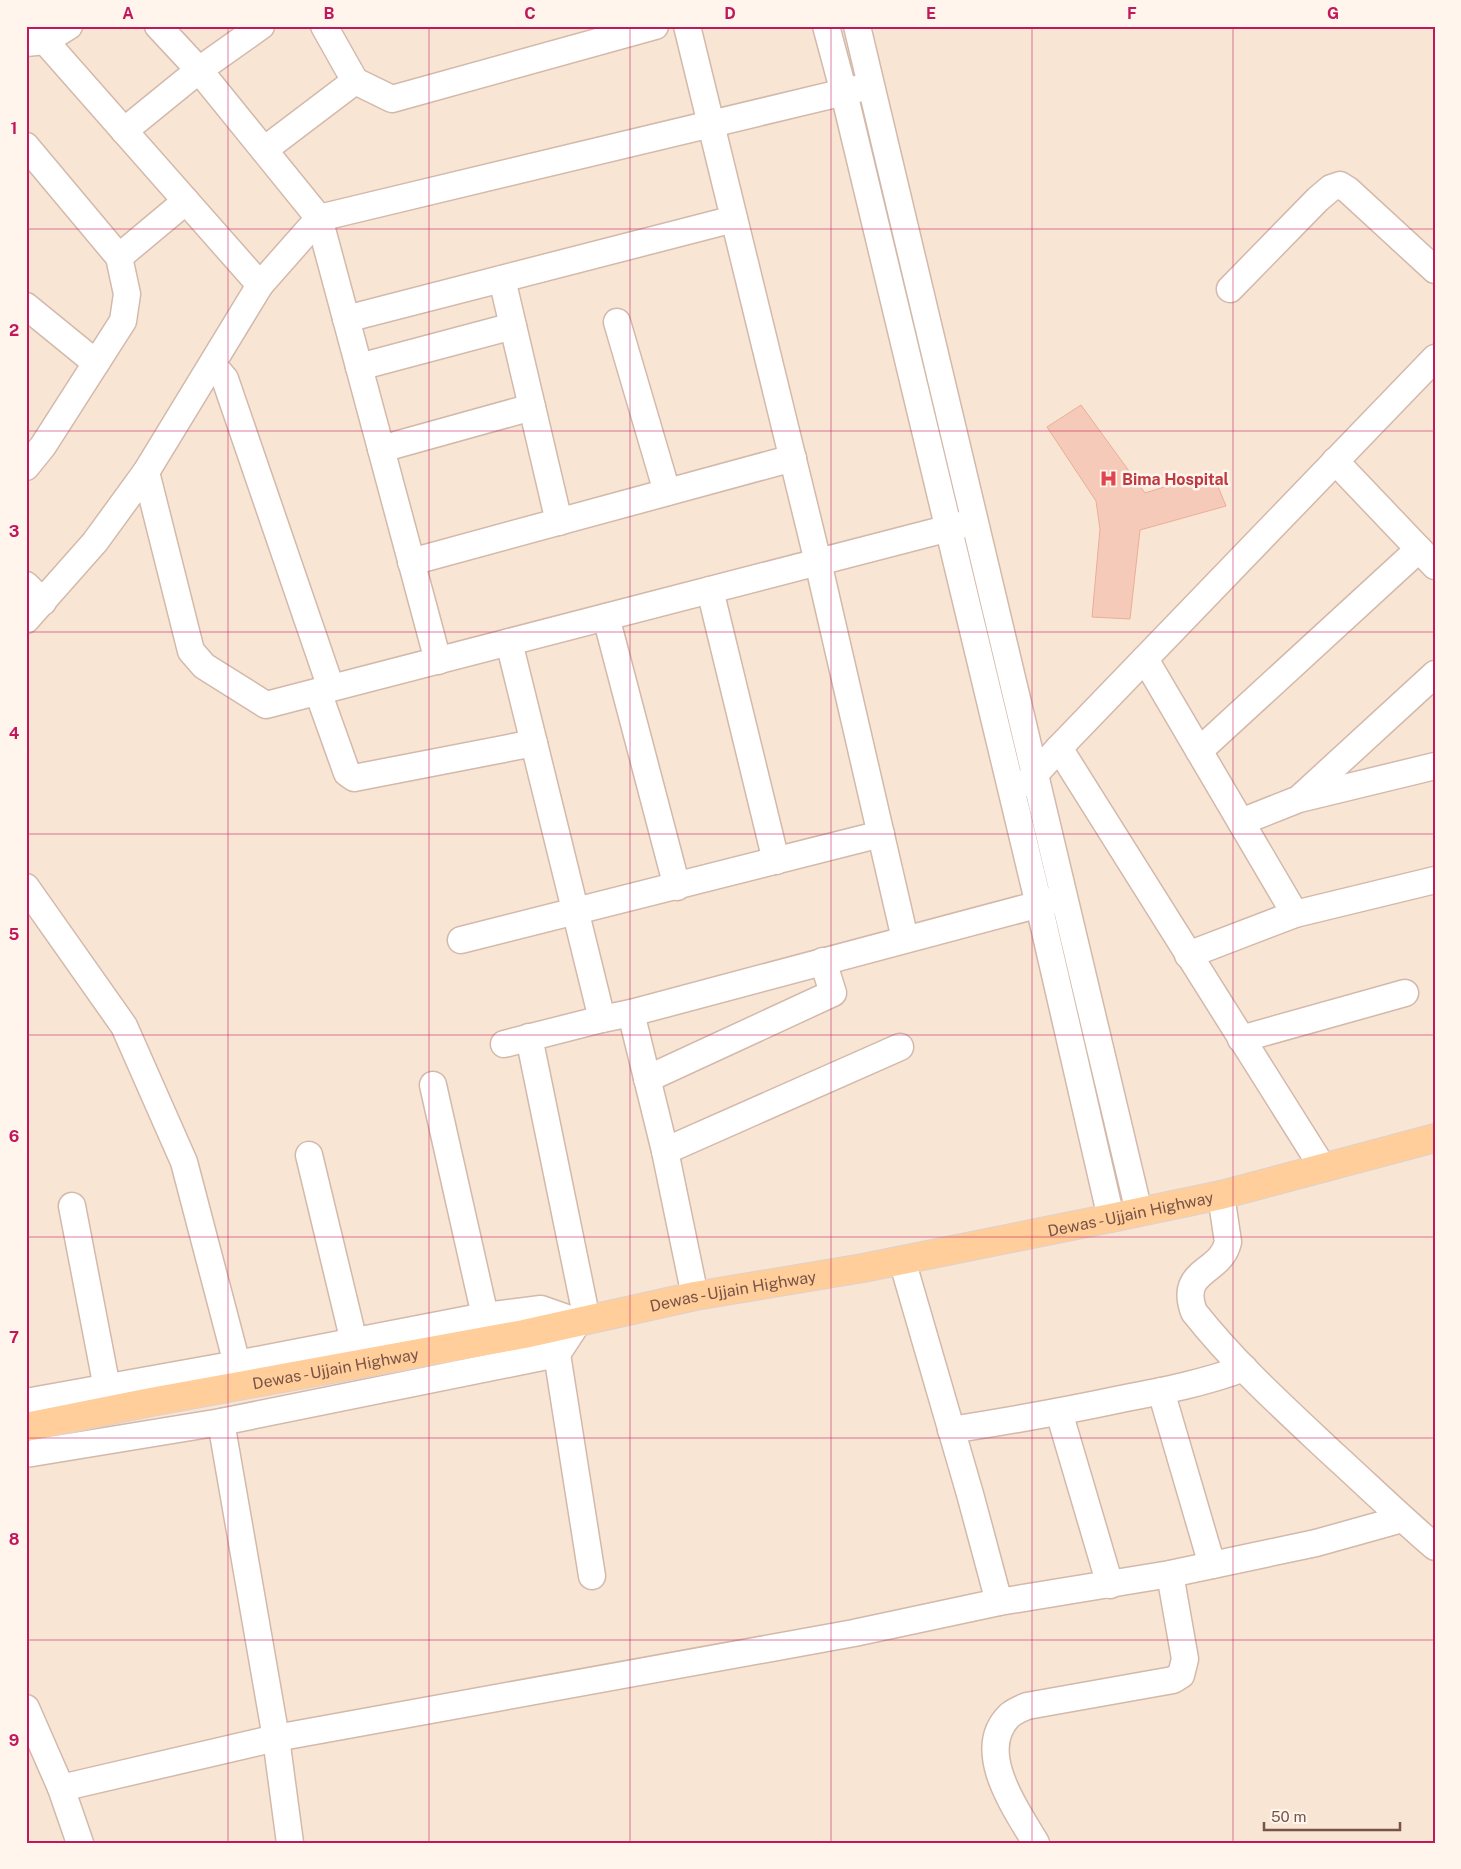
<svg xmlns="http://www.w3.org/2000/svg" width="1461" height="1869" viewBox="0 0 1461 1869" font-family="'Public Sans',sans-serif">
<style>
.residential{fill:#f9e5d4}
.building{fill:#f6cab9;stroke:#eaae98}
.lines{fill:none;stroke-linecap:round;stroke-linejoin:round}
.minor-casing{stroke:#d3b9ab;stroke-width:29}
.major-casing{stroke:#dcd2cf;stroke-width:30}
.minor{stroke:#fff;stroke-width:26}
.major{stroke:#ffce9a;stroke-width:28}
.grid{fill:none;stroke:#c2185b;stroke-width:1;stroke-opacity:0.55}
.labels{text-anchor:middle;stroke-width:5;stroke-linejoin:round;paint-order:stroke}
.health-label{font-size:16px;font-weight:bold;fill:#be3a42;stroke:#fff5ec;text-anchor:start}
.street-label{font-size:16px;fill:#795347;stroke:#fff5ec}
.neatline{fill:none;stroke:#c2185b;stroke-width:2}
.grid-label{font-size:16px;text-anchor:middle;font-weight:bold;fill:#c2185b}
</style>
<rect width="100%" height="100%" fill="#fef1e4"/>
<rect class="residential" x="26" y="26" width="1409" height="1817"/>
<path class="building" d="M1081 405 1145 493 1212 472 1226 506 1140 530 1130 619 1092 617 1100 529 1096 501 1047 427Z"/>
<g class="lines">
<defs>
<g id="minor">
<path d="M41 26 45 41 260 285"/>
<path d="M158 26 199 70 319 218 438 661"/>
<path d="M324 26 355 81 392 99 655 26"/>
<path d="M687 26 818 562 905 939"/>
<path d="M826 26 844 93 1039 905 1111 1218"/>
<path d="M857 26 1139 1212"/>
<path d="M26 43 45 41 69 26"/>
<path d="M124 131 199 70 261 26"/>
<path d="M26 146 119 257 127 294 123 321 43 446 26 467"/>
<path d="M264 150 355 81"/>
<path d="M119 257 186 201"/>
<path d="M502 279 559 522"/>
<path d="M1230 289 1318 199 1331 188 1340 185 1348 190 1435 270"/>
<path d="M26 306 96 363"/>
<path d="M346 319 734 219"/>
<path d="M617 322 667 492"/>
<path d="M213 365 225 379 331 688"/>
<path d="M359 367 513 326"/>
<path d="M381 449 532 407"/>
<path d="M1335 461 1435 566"/>
<path d="M146 472 191 651 204 666 266 705 965 524"/>
<path d="M411 562 793 458"/>
<path d="M26 585 43 602"/>
<path d="M710 590 776 861"/>
<path d="M606 617 677 887"/>
<path d="M26 620 95 542 146 472 260 285 319 218 861 88"/>
<path d="M509 642 602 1019"/>
<path d="M1145 659 1295 914"/>
<path d="M318 692 347 773 354 778 534 743"/>
<path d="M1059 748 1323 1168"/>
<path d="M1199 751 1419 549"/>
<path d="M1027 783 1059 748 1435 358"/>
<path d="M1301 797 1435 674"/>
<path d="M1241 822 1299 799 1435 766"/>
<path d="M26 887 124 1026 184 1162 237 1364"/>
<path d="M461 940 881 834"/>
<path d="M1188 955 1295 914 1435 880"/>
<path d="M631 1013 665 1151 695 1296"/>
<path d="M529 1037 587 1320"/>
<path d="M1241 1039 1405 993"/>
<path d="M504 1044 602 1019 631 1013 1055 900"/>
<path d="M647 1079 833 993 823 961"/>
<path d="M433 1085 485 1316"/>
<path d="M665 1151 900 1047"/>
<path d="M309 1155 354 1342"/>
<path d="M1221 1195 1228 1242C1221 1274 1178 1269 1194 1312 1235 1364 1285 1409 1333 1454 1367 1485 1400 1517 1435 1547"/>
<path d="M72 1206 107 1388"/>
<path d="M902 1260 970 1494 999 1602"/>
<path d="M557 1354 592 1576"/>
<path d="M1161 1391 1212 1565"/>
<path d="M26 1402 237 1364 485 1316 541 1309 578 1322 557 1354 221 1422 26 1454"/>
<path d="M1059 1412 1110 1585"/>
<path d="M221 1422 276 1738 290 1843"/>
<path d="M951 1430C1008 1421 1065 1411 1121 1399 1163 1391 1204 1383 1244 1368"/>
<path d="M26 1708 61 1788 80 1843"/>
<path d="M61 1788 276 1738 854 1633 999 1602 1170 1574 1316 1543 1402 1519"/>
<path d="M1036 1843C1016 1809 973 1750 1010 1715 1015 1711 1022 1708 1027 1706L1173 1680 1181 1675 1185 1659 1170 1574"/>
</g>
<g id="major">
<path id="s1" d="M26 1427 151 1402 524 1334 695 1296 863 1268 1111 1218 1221 1195 1435 1138"/>
</g>
</defs>
<use href="#minor" class="minor-casing"/>
<use href="#major" class="major-casing"/>
<use href="#minor" class="minor"/>
<use href="#major" class="major"/>
</g>
<path class="grid" d="M228 26V1843M429 26V1843M630 26V1843M831 26V1843M1032 26V1843M1233 26V1843M26 229H1435M26 431H1435M26 632H1435M26 834H1435M26 1035H1435M26 1237H1435M26 1438H1435M26 1640H1435"/>
<defs>
<symbol id="hospital-bare" viewBox="-9 -9 18 18"><path d="M-5-5h3v3.5h4V-5h3V5h-3V1.5h-4V5h-3Z" fill="#e0444e" stroke="#fff5ec" stroke-width="2.5" paint-order="stroke"/></symbol>
</defs>
<g fill-rule="evenodd">
<use href="#hospital-bare" x="1096" y="466" width="25" height="25"/>
</g>
<g class="labels">
<g class="health-label">
<text x="1122" y="485">Bima Hospital</text>
</g>
<g class="street-label">
<text dy="6" stroke="none"><textPath href="#s1" startOffset="1125">Dewas - Ujjain Highway</textPath></text>
<text dy="6" stroke="none"><textPath href="#s1" startOffset="720">Dewas - Ujjain Highway</textPath></text>
<text dy="6" stroke="none"><textPath href="#s1" startOffset="315">Dewas - Ujjain Highway</textPath></text>
</g>
</g>
<rect width="1461" height="1869" fill="none" stroke="#fff5ec" stroke-width="55"/>
<path d="M1264 1822v8h136v-8" fill="none" stroke="#795347" stroke-width="2.5"/>
<text x="1271" y="1822" font-size="15" fill="#795347" stroke="#fff5ec" stroke-width="4" paint-order="stroke">50 m</text>
<rect x="28" y="28" width="1406" height="1814" class="neatline"/>
<g class="grid-label">
<text x="128" y="19">A</text>
<text x="329" y="19">B</text>
<text x="530" y="19">C</text>
<text x="730" y="19">D</text>
<text x="931" y="19">E</text>
<text x="1132" y="19">F</text>
<text x="1333" y="19">G</text>
<text x="14" y="134">1</text>
<text x="14" y="336">2</text>
<text x="14" y="537">3</text>
<text x="14" y="739">4</text>
<text x="14" y="940">5</text>
<text x="14" y="1142">6</text>
<text x="14" y="1343">7</text>
<text x="14" y="1545">8</text>
<text x="14" y="1746">9</text>
</g>
</svg>
